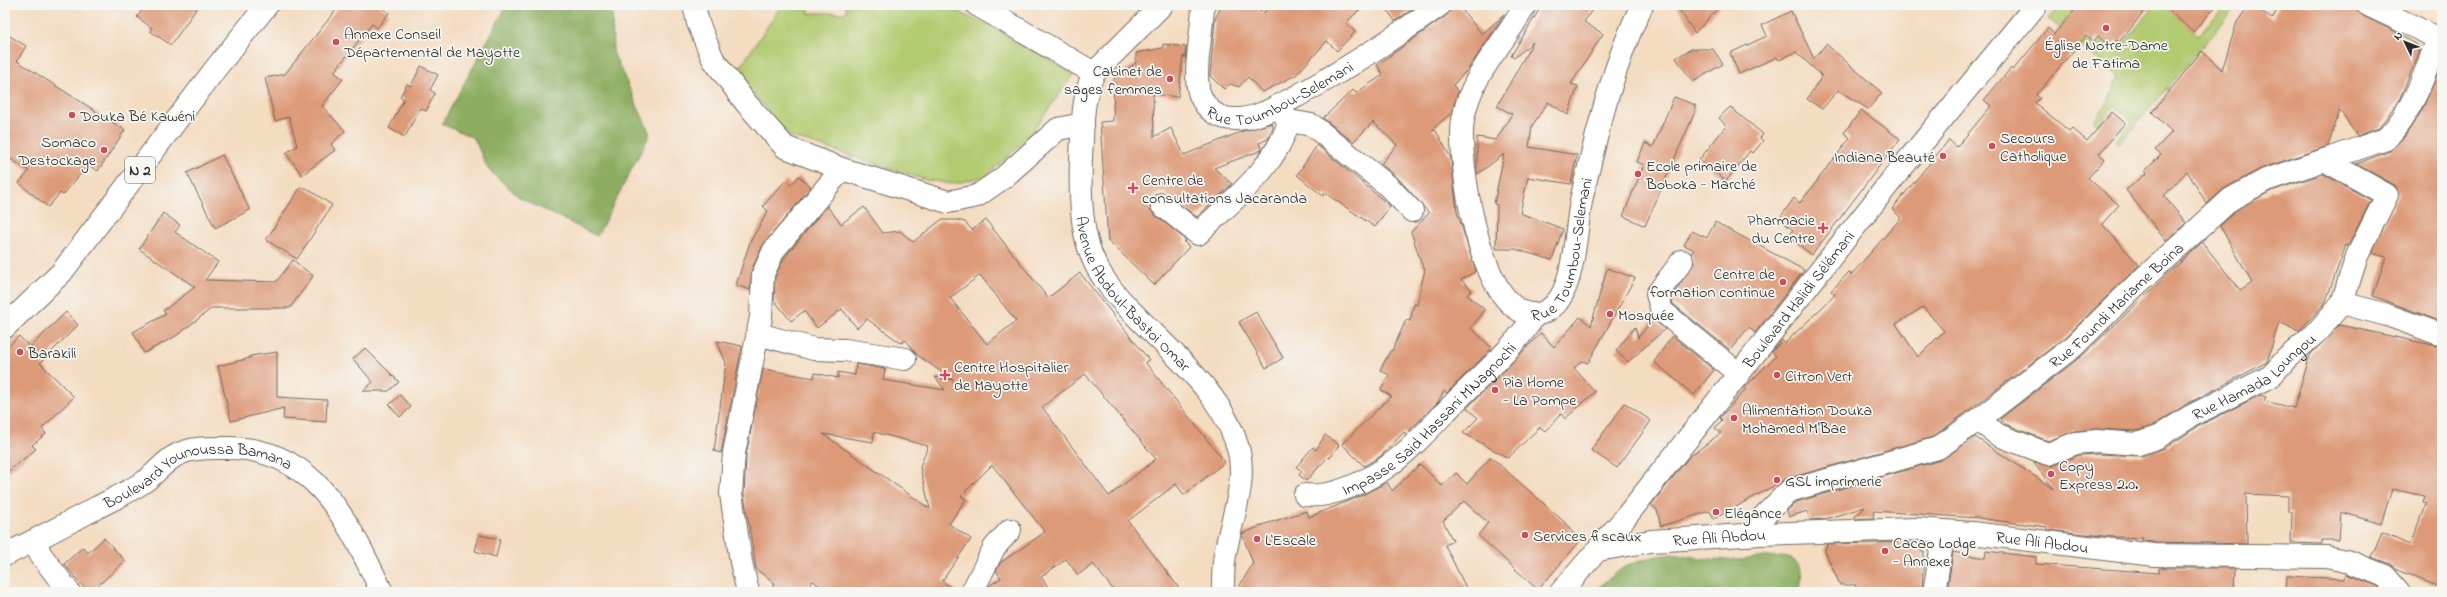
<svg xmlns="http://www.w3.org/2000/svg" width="2447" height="597" viewBox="0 0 2447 597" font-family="'Indie Flower',sans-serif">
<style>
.green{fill:#b2ca6f;stroke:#6e7a4d}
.forest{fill:#8dae62;stroke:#5c6c46}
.building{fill:#dd9a78;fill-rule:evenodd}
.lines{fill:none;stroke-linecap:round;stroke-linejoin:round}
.minor-casing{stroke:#716960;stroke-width:24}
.major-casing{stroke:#716960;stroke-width:24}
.minor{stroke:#fff;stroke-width:22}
.major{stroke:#fff;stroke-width:22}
.poi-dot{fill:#d1495b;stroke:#f6f6f2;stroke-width:1.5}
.labels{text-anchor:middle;stroke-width:3.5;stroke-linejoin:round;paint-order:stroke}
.shield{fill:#f6f6f2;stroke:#686867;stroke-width:1}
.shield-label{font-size:15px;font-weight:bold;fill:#2b2b2b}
.poi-label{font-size:16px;fill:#2b2b2b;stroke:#f6f6f2;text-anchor:start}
.street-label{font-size:16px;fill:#2b2b2b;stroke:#f6f6f2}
</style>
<rect width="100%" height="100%" fill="#f6f6f2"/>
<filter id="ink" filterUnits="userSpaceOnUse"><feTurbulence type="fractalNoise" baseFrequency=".025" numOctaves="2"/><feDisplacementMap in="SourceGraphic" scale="8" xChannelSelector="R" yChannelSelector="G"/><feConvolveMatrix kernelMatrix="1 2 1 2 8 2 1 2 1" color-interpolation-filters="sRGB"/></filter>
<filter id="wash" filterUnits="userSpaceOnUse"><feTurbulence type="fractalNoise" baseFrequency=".012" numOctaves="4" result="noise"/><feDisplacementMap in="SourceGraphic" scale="16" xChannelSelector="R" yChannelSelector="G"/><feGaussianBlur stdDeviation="0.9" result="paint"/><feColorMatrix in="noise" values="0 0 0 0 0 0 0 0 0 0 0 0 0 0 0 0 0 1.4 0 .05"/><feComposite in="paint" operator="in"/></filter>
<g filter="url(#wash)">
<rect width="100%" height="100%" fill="#f4dcc1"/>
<g class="green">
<path d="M782 5H808L809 13H846V5H944L991 27 1074 74 1027 139 986 176 952 184 926 180 789 136 736 73Z"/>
<path d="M2061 5H2072L2075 8 2069 15 2081 25 2076 30 2095 47 2101 41 2112 50 2117 44 2121 46 2151 10 2146 5H2163L2199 35 2227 5 2233 10 2120 144 2116 141 2132 122 2115 105 2098 125 2093 121 2104 108 2120 78 2049 19Z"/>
</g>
<g class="forest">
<path d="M507 5H612L613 52 650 134 597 236 520 198 488 169 474 138 442 124Z"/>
<path d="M1672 554C1693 557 1713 560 1734 560 1762 560 1813 541 1799 592H1594C1619 567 1637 558 1672 554Z"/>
</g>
<g id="blocks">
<g class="building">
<path d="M146 5H199L171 45 150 31 152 28 137 17Z"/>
<path d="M340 5H379L389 13 377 28 372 24 334 72 343 79 322 106 345 131 331 144 335 150 302 175 286 153 297 146 289 117 275 121 265 78 285 74Z"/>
<path d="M1222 5H1247L1264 13 1268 5H1364L1346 23 1355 32 1337 51 1327 41 1296 75 1262 92 1248 77 1239 87 1230 84 1224 89 1210 76 1215 19Z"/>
<path d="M1384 5H1418L1395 21Z"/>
<path d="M1452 5H1458L1482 34 1504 15 1469 68 1453 85 1458 92 1452 112 1432 130 1436 131 1451 158 1457 212 1476 271 1461 280 1472 290 1467 295 1485 310 1471 328 1492 348 1447 393 1444 391 1438 402 1406 434 1404 432 1381 456 1364 466 1342 444 1391 396 1381 390 1389 375 1380 370 1391 350 1392 351 1406 320 1410 321 1414 304 1417 305 1425 269 1422 265 1411 232 1429 213 1397 177 1381 164 1397 145 1373 122 1353 142 1323 118 1353 90 1356 93 1383 75 1377 65 1447 15Z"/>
<path d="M1542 5H1595L1584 22 1603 34 1571 84 1578 86 1568 115 1548 102 1532 126 1529 147 1577 155 1571 184 1528 177 1520 213 1563 229 1552 260 1515 249H1496L1497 205 1494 204 1504 154 1478 174 1477 171V137L1496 140 1512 114 1497 106 1533 42 1514 58 1511 56Z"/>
<path d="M1676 5H1721L1695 33Z"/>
<path d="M2079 5H2150L2119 42 2117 40 2111 47 2098 36 2093 42 2086 36 2036 95 2040 98 2035 103 2069 131 2072 128 2087 141 2112 112 2125 123 2099 154 2105 159 2088 178 2119 205 2102 224 2139 265 2066 337 1933 437 1786 479 1714 519 1710 511 1661 526 1657 510 1651 505 1689 457 1721 433 1715 428 1722 420 1720 418 1745 390V387L1776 356 1772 352 1782 340 1785 343 1835 295 1831 291 1849 272 1851 275 1901 218 1892 209 1949 140 1957 147 1991 106 1984 100 2011 68 2013 70 2048 28 2054 34ZM1923 307 1944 331 1918 357 1896 324Z"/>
<path d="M2163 5H2217L2193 32Z"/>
<path d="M2249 5H2253L2272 19 2280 5H2348L2357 9 2363 16 2394 31 2421 48 2400 98 2379 128 2357 136 2340 110 2328 146 2260 169 2225 188 2207 204 2187 171 2164 196 2186 223 2166 241 2126 190 2147 173 2145 171 2161 155 2155 150 2172 132 2152 112 2202 51 2222 70 2237 22Z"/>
<path d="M1791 11 1814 59 1826 44 1882 93 1868 109 1838 90 1822 109 1807 99 1822 76 1796 52 1779 60 1777 57 1739 74 1730 53 1767 36 1762 25Z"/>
<path d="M5 33 26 46 17 61 125 130 98 171 88 165 63 195 60 193 48 207 19 183 29 171 5 155Z"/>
<path d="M1163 44 1186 47 1185 58 1183 56 1178 97 1153 94 1154 137 1171 128 1184 155 1243 131 1272 123 1273 127 1268 139 1259 143 1262 150 1214 168 1232 184 1197 217 1164 193H1158L1152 197 1150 209 1154 214 1186 240 1184 242 1189 247 1154 285 1108 240 1100 122 1113 121 1114 78 1136 63V53L1163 48Z"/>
<path d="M1691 49H1713L1723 64 1693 82 1676 58Z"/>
<path d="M2442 64V322L2373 296 2386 257 2372 253 2399 194 2393 184 2356 164 2390 151 2405 136 2422 110Z"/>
<path d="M421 66 438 75 430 90 435 93 426 111 420 108 405 137 389 128 404 99 400 97 407 84 411 86Z"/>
<path d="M1674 97 1695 105V112L1645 226 1623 216 1644 165 1637 162 1645 143 1653 147Z"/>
<path d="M1730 107 1763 134 1760 138 1763 141 1753 153 1750 151 1726 181 1699 160 1726 126 1719 118Z"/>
<path d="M1861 110 1900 139 1812 255 1788 236 1793 230 1779 219 1794 198 1800 203 1850 138 1844 133Z"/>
<path d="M1317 145 1390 206 1375 227 1325 193 1323 196 1297 175Z"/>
<path d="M222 155 250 210 215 228 187 173Z"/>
<path d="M2323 174 2371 200 2348 246 2346 245 2325 303 2299 331 2279 322 2267 362 2185 405 2153 426 2136 431 2098 429 2075 431 2048 441 2005 424 2000 419 2083 355 2202 242 2240 290 2252 282 2220 226 2238 209 2271 191Z"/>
<path d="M799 176 811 187 763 245 752 269 750 290 736 285 750 242 768 211 763 206 786 180 791 185Z"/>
<path d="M300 188H306L332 205 297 259 266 240Z"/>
<path d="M827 206 841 224 864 207 883 233 900 231 913 242 941 220H958L965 222 972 230 986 220 1048 298 1080 273 1149 360 1145 362 1225 462 1184 495 1176 484 1128 521 1182 592H1115L1093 564 1078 575 1066 559 1041 577 1052 592H986L989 586 1001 578 996 571 1000 563 1045 532 992 465 961 496 966 499 949 524 971 539 942 581 958 592H828L813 581 805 592H769L775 583 756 569 744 494 746 455 763 369 814 378 815 373 838 378V372L855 375 856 364 885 369 883 380 945 390 935 377 953 380 917 355 906 340 901 343 867 319 857 328 842 309 817 328 804 311 791 321 774 300 775 277 785 257ZM980 275 1016 321 987 344 950 298ZM1085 374 1156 459 1109 496 1042 407ZM874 432 928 446 920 467 930 509 823 434 873 442Z"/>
<path d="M163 213 180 225 175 232 218 262 205 280 276 282 293 260 313 276 290 308H212L176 336 144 353 133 332 166 314 163 311 195 287 139 249Z"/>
<path d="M1715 222 1804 270 1755 333 1749 327 1730 350 1673 304 1671 297 1694 263 1691 253 1694 250 1684 245 1692 231 1707 238Z"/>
<path d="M1607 268 1635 278 1588 363 1582 361 1574 368 1595 392 1565 419 1561 414 1545 431 1540 427 1508 458 1463 433 1478 418 1467 408 1541 333 1554 347 1580 317 1591 326Z"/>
<path d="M66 312 78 325 40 363 74 397 42 428 46 434 32 445 36 449 5 474V350L19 336 30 347Z"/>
<path d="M1256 312 1283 358 1266 368 1239 322Z"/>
<path d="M1653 319 1665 329 1628 362 1616 351 1635 327 1638 338Z"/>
<path d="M2339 325 2442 347V588L2397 570 2390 564 2371 557 2382 533 2410 545 2426 503 2423 502 2425 496 2392 489 2381 524 2341 512 2339 540H2322V544L2291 543 2292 512H2288V496L2246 494 2247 544 2154 542 2142 541 2143 538 2113 537 2047 530V527L1978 518 1874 511 1873 518 1853 519 1865 507 1825 519 1810 520 1807 511 1789 517 1787 511 1796 502 1941 460 1975 437 2054 489 2033 462 2052 466 2079 455 2097 454 2142 456 2165 448 2197 427 2260 395 2266 397 2264 401 2294 408 2310 355Z"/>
<path d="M1672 336 1714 370 1694 395 1654 362Z"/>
<path d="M717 341 742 346 721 453 714 451 726 363Z"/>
<path d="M365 348 399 382 389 391H363L373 382 353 359Z"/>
<path d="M277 352V397L327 400 326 422 283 419 284 408 231 421 218 366 250 358V356Z"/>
<path d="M400 395 411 407 400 417 389 405Z"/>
<path d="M1625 403 1651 421 1617 468 1591 450Z"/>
<path d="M1325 435 1339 445 1330 458 1328 457 1306 481 1299 475 1302 471 1296 467 1313 447 1316 450Z"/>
<path d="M1491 457 1570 527 1569 529 1581 540 1538 590 1478 535 1488 523 1464 501 1443 521 1453 541 1445 545 1468 592H1236L1253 563 1242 534 1265 524 1307 511 1309 517 1361 496 1387 482 1392 491 1420 464 1442 486 1456 473 1467 484Z"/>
<path d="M479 535 500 539 496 557 475 551Z"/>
<path d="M104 538 125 561 91 592H88L64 564 83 547 88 553Z"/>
<path d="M1922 542 1921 551H1924L1922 592H1854L1856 585H1840L1825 551 1827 544Z"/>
<path d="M1986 551 2036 557V564L2159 573V568H2235L2234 592H1947L1953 552 1985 558Z"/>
<path d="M2346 574 2378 586 2382 592H2286L2287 576 2345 579Z"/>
</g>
</g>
</g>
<g filter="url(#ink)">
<use href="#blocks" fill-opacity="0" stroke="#716960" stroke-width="1"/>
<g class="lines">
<defs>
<g id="minor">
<path d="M694 5 698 23 713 59 746 103 785 147 842 169 948 202 977 196 1003 178 1058 129 1083 124"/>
<path d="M977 5 1094 73"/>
<path id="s1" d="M1162 5 1094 73C1081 99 1083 129 1081 158 1080 186 1080 218 1088 245 1096 274 1116 296 1137 317 1175 356 1225 396 1239 452 1247 488 1228 526 1224 562 1223 572 1223 582 1223 592"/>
<path id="s2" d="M1203 5C1203 29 1192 75 1200 95 1206 110 1219 119 1235 119 1257 120 1279 105 1297 96 1347 69 1394 38 1440 5"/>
<path id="s3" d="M1525 5C1505 44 1470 74 1463 120 1457 159 1480 312 1532 314 1543 315 1554 308 1560 298 1575 275 1576 225 1582 196 1597 132 1613 65 1642 5"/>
<path d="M2368 5 2442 40"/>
<path d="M1289 121 1312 125 1388 186 1412 211"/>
<path d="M1162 205 1198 234C1231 201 1276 168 1289 121L1278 107"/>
<path d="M1682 261 1657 294 1662 311 1739 374"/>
<path d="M2342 303 2387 315 2442 335"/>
<path d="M758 334 814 349 845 350 905 359"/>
<path id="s4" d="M1978 420 1998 435 2048 454 2076 443 2097 441 2138 444 2158 437 2191 416 2271 376 2287 358 2316 333 2342 303 2357 256 2387 195 2324 160"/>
<path id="s5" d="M1305 495C1331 498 1362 483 1384 469 1410 451 1433 425 1455 402 1483 374 1514 348 1535 315"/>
<path id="s6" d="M1760 534 1763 517 1789 491 1938 448 1978 420 2074 346 2135 286 2231 199 2266 180 2386 139C2413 111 2425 74 2438 38"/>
<path d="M35 541 41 555 69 592"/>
<path id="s7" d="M1598 550 1651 541 1760 534 1916 529 1972 533 2154 555 2327 557 2350 562 2385 576 2399 592"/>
<path d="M748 592 741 562 731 494 734 453 761 317 763 274 774 250 842 169"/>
<path d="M972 592 994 548 1010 530"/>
<path id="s8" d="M1561 592 1625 518 1895 176 2036 5"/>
<path d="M1934 592 1944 532"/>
</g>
<g id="major">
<path d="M5 327 62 272 216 68 267 5"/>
<path id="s9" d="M5 555C36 540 66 524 96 508 111 500 127 493 142 483 154 476 164 461 177 455 192 447 211 448 227 448 316 447 349 524 382 592"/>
</g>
</defs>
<use href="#minor" class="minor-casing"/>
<use href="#major" class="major-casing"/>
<use href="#minor" class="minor"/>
<use href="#major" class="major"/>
</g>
</g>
<g class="poi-dot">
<circle cx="2106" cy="28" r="4"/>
<circle cx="336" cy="42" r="4"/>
<circle cx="1170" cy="79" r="4"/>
<circle cx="72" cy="115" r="4"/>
<circle cx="1992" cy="146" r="4"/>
<circle cx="104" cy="150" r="4"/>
<circle cx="1943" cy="156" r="4"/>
<circle cx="1638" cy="174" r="4"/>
<path d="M1131 182h4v4h4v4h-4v4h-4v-4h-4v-4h4z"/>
<path d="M1821 222h4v4h4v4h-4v4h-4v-4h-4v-4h4z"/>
<circle cx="1783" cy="282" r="4"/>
<circle cx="1610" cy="314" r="4"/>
<circle cx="20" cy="352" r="4"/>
<path d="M943 369h4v4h4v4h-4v4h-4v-4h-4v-4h4z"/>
<circle cx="1777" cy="375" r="4"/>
<circle cx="1495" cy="390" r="4"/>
<circle cx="1734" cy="418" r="4"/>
<circle cx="2051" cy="474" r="4"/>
<circle cx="1777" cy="480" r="4"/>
<circle cx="1716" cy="512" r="4"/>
<circle cx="1525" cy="535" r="4"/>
<circle cx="1257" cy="539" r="4"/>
<circle cx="1885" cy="551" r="4"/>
</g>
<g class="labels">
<rect class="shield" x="125" y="157" width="30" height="26" rx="3"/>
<g class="shield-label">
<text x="140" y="175">N 2</text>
</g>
<g class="poi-label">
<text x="344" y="39">Annexe Conseil<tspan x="344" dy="18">Départemental de Mayotte</tspan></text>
<text x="2106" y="50" text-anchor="middle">Église Notre-Dame<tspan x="2106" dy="18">de Fatima</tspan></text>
<text x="1162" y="76" text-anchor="end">Cabinet de<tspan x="1162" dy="18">sages femmes</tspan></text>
<text x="80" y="121">Douka Bé Kawéni</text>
<text x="2000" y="143">Secours<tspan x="2000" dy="18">Catholique</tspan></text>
<text x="96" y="147" text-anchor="end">Somaco<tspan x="96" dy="18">Destockage</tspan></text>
<text x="1935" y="162" text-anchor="end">Indiana Beauté</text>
<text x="1646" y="171">Ecole primaire de<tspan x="1646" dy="18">Boboka - Marché</tspan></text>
<text x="1142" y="185">Centre de<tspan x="1142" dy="18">consultations Jacaranda</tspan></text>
<text x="1815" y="225" text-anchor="end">Pharmacie<tspan x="1815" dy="18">du Centre</tspan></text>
<text x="1775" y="279" text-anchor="end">Centre de<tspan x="1775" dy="18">formation continue</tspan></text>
<text x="1618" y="320">Mosquée</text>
<text x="28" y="358">Barakili</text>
<text x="954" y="372">Centre Hospitalier<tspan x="954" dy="18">de Mayotte</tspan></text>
<text x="1785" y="381">Citron Vert</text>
<text x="1503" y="387">Pia Home<tspan x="1503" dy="18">- La Pompe</tspan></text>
<text x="1742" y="415">Alimentation Douka<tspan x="1742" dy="18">Mohamed M'Bae</tspan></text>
<text x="2059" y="471">Copy<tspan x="2059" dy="18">Express 2.0.</tspan></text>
<text x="1785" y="486">GSL imprimerie</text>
<text x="1724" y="518">Elégance</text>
<text x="1533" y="541">Services fiscaux</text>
<text x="1265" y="545">L'Escale</text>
<text x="1893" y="548">Cacao Lodge<tspan x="1893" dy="18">- Annexe</tspan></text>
</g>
<g class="street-label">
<text dy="6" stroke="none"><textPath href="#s2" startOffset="186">Rue Toumbou-Selemani</textPath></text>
<text dy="6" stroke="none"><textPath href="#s3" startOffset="428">Rue Toumbou-Selemani</textPath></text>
<text dy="6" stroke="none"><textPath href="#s1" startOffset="336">Avenue Abdoul-Bastoi Omar</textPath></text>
<text dy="6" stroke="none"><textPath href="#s8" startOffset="377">Boulevard Halidi Sélémani</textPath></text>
<text dy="6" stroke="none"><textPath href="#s6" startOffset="438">Rue Foundi Mariame Boina</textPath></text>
<text dy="6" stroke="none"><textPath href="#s4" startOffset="306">Rue Hamada Loungou</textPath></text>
<text dy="6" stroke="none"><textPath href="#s5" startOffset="151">Impasse Said Hassani M'Nagnochi</textPath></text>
<text dy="6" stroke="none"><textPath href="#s9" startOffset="215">Boulevard Younoussa Bamana</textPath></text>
<text dy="6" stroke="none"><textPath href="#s7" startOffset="122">Rue Ali Abdou</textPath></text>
<text dy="6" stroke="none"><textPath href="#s7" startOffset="446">Rue Ali Abdou</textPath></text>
</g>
</g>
<rect width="2447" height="597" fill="none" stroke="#f6f6f2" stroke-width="20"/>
<g transform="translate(2405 42) rotate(313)" stroke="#f6f6f2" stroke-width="3" paint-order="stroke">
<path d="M0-3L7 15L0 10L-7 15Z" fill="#2b2b2b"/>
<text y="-6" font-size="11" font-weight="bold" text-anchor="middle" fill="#2b2b2b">N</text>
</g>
</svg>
